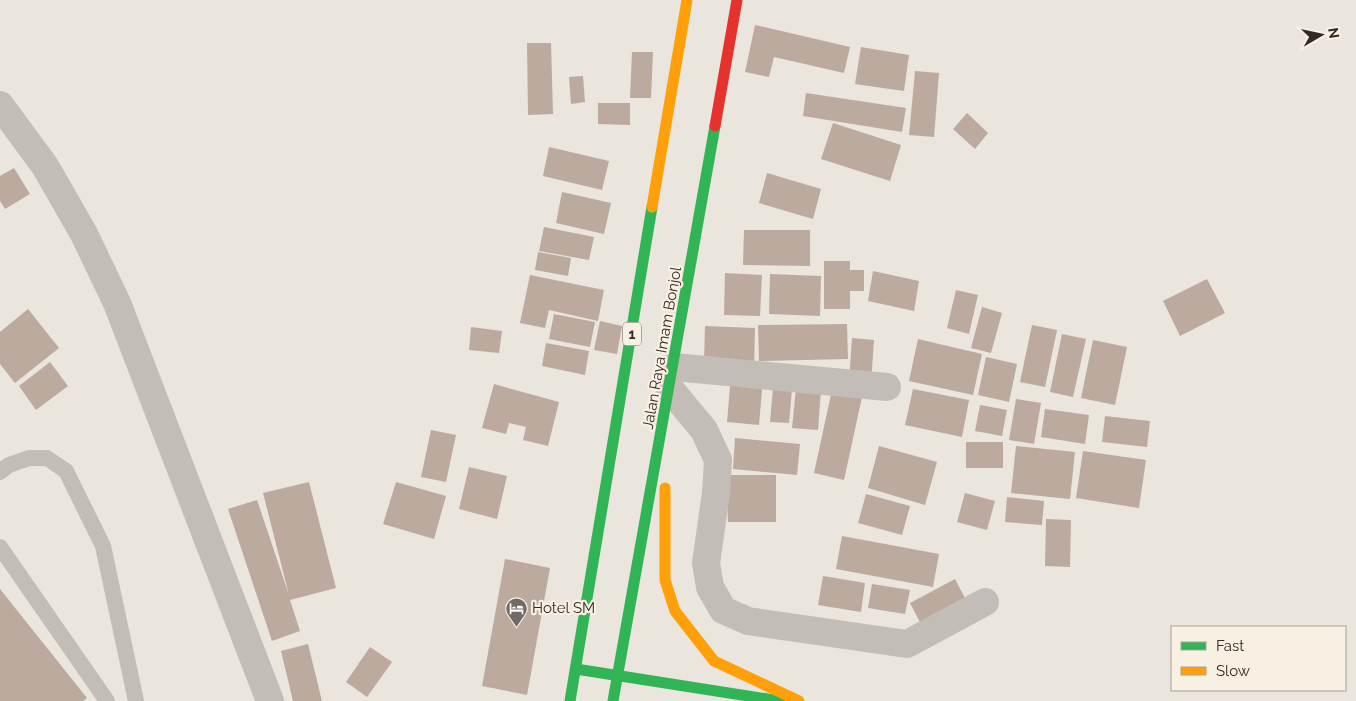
<svg xmlns="http://www.w3.org/2000/svg" width="1356" height="701" viewBox="0 0 1356 701" font-family="Raleway,sans-serif">
<style>
.building{fill:#bdaa9e}
.lines{fill:none;stroke-linecap:round;stroke-linejoin:round}
.lane{stroke:#c2bdb6;stroke-width:16}
.street{stroke:#c2bdb6;stroke-width:28}
.fast{stroke:#30b455;stroke-width:11}
.slow{stroke:#ff9f0a;stroke-width:11}
.jam{stroke:#e5322d;stroke-width:11}
.labels{text-anchor:middle;stroke-width:4.5;stroke-linejoin:round;paint-order:stroke}
.shield{fill:#f8f0e2;stroke:#6d655e;stroke-width:1}
.shield-label{font-size:14px;font-weight:bold;fill:#322a25}
.street-label{font-size:15px;fill:#322a25;stroke:#f8f0e2}
.poi-label{font-size:15px;fill:#322a25;stroke:#f8f0e2;text-anchor:start}
</style>
<rect width="100%" height="100%" fill="#eae5dd"/>
<g class="building">
<path d="M755 25 850 47 844 73 774 57 769 77 745 72Z"/>
<path d="M527 43H551L553 114 528 115Z"/>
<path d="M861 47 909 55 904 91 855 84Z"/>
<path d="M632 52H653L651 98H630Z"/>
<path d="M915 71 939 73 934 137 909 135Z"/>
<path d="M583 76 585 102 571 104 569 77Z"/>
<path d="M806 93 906 108 902 132 803 116Z"/>
<path d="M598 103H630V125L598 124Z"/>
<path d="M967 113 988 133 975 149 953 129Z"/>
<path d="M833 123 901 145 890 181 821 159Z"/>
<path d="M549 147 609 161 602 190 543 176Z"/>
<path d="M14 168 30 194 5 209 0 201V176Z"/>
<path d="M767 173 821 189 813 219 759 203Z"/>
<path d="M562 192 611 203 604 234 556 223Z"/>
<path d="M544 227 594 237 589 260 539 251Z"/>
<path d="M744 230H810V266L743 265Z"/>
<path d="M538 252 571 258 568 276 535 270Z"/>
<path d="M824 261H850V270H864V291H850V309H824Z"/>
<path d="M873 271 919 281 914 311 868 301Z"/>
<path d="M725 273 762 275 760 316 724 315Z"/>
<path d="M770 274 821 276 820 316 769 314Z"/>
<path d="M530 275 604 290 598 321 549 310 545 328 520 323Z"/>
<path d="M1207 279 1225 313 1180 336 1163 301Z"/>
<path d="M956 290 978 295 969 334 947 328Z"/>
<path d="M982 307 1002 313 991 353 971 348Z"/>
<path d="M28 309 59 348 15 383 0 364V332Z"/>
<path d="M554 314 595 322 590 347 549 339Z"/>
<path d="M600 321 622 326 617 354 594 350Z"/>
<path d="M847 324 848 359 759 361 758 325Z"/>
<path d="M1032 325 1057 330 1045 387 1020 382Z"/>
<path d="M705 326 755 328 754 371 704 362Z"/>
<path d="M471 327 502 331 499 353 469 350Z"/>
<path d="M1062 334 1086 339 1073 397 1050 392Z"/>
<path d="M852 338 874 340 871 383 849 382Z"/>
<path d="M918 339 982 354 973 395 909 381Z"/>
<path d="M1093 340 1127 347 1115 405 1081 398Z"/>
<path d="M546 343 589 351 585 375 542 366Z"/>
<path d="M986 357 1017 364 1009 402 978 395Z"/>
<path d="M50 362 68 386 36 410 19 386Z"/>
<path d="M731 375 763 378 759 425 727 422Z"/>
<path d="M494 384 559 402 548 446 523 440 526 427 509 423 506 434 482 428Z"/>
<path d="M773 388 792 389 789 423 770 422Z"/>
<path d="M796 388 821 390 818 430 792 428Z"/>
<path d="M913 389 969 400 962 437 905 425Z"/>
<path d="M832 390 862 397 844 480 814 473Z"/>
<path d="M1016 399 1041 403 1034 444 1009 440Z"/>
<path d="M980 405 1007 410 1002 436 975 431Z"/>
<path d="M1045 409 1089 415 1085 444 1041 437Z"/>
<path d="M1105 416 1150 421 1147 447 1102 442Z"/>
<path d="M431 430 456 435 446 482 421 477Z"/>
<path d="M735 438 800 444 797 475 733 469Z"/>
<rect x="966" y="442" width="37" height="26"/>
<path d="M879 446 937 462 925 505 868 488Z"/>
<path d="M1016 446 1075 452 1070 499 1011 493Z"/>
<path d="M1083 451 1146 460 1139 508 1076 498Z"/>
<path d="M469 467 507 476 497 519 459 509Z"/>
<path d="M727 475H776V522H728Z"/>
<path d="M309 482 336 588 290 600 300 631 272 641 228 509 257 500 289 595 263 493Z"/>
<path d="M396 482 446 496 434 539 383 524Z"/>
<path d="M965 493 995 501 987 530 957 522Z"/>
<path d="M866 494 910 506 902 535 858 523Z"/>
<path d="M1007 497 1044 501 1042 525 1005 522Z"/>
<path d="M1046 519 1071 520 1070 567 1045 566Z"/>
<path d="M842 536 939 554 933 587 836 569Z"/>
<path d="M505 559 550 568 527 695 482 686Z"/>
<path d="M823 576 865 583 861 612 818 605Z"/>
<path d="M955 579 969 606 924 630 910 603Z"/>
<path d="M872 584 910 590 905 614 868 608Z"/>
<path d="M0 589 87 698 83 701H0Z"/>
<path d="M308 644 322 701H293L281 651Z"/>
<path d="M370 647 392 662 367 697 346 682Z"/>
</g>
<g class="lines">
<g class="lane">
<path d="M0 472 9 465 29 458H47L66 471 103 546 136 701"/>
<path d="M0 547 107 701"/>
</g>
<g class="street">
<path d="M0 105 45 166 84 234 117 303 270 701"/>
<path d="M674 367 887 387"/>
<path d="M670 389 704 430 718 460 716 493 706 563 710 587 723 610 748 621 907 644 985 602"/>
</g>
<g class="fast">
<path d="M576 669 780 701"/>
<path d="M570 701 652 207"/>
<path d="M613 701 715 126"/>
</g>
<g class="slow">
<path d="M652 207 687 0"/>
<path d="M665 488V580L675 611 714 661 799 701"/>
</g>
<path class="jam" d="M715 126 737 0"/>
</g>
<defs>
<symbol id="hotel-pin" viewBox="-11 -11 22 30"><path d="M0 17L-7.5 6A9.5 9.5 0 1 1 7.5 6Z" fill="#726b65" stroke="#f8f0e2"/><path d="M-6-4.5h1.5V1H6V5H4.5V3h-9V5H-6ZM-4 0a1.8 1.8 0 1 1 3.6 0ZM.5 0V-2.5h3Q6-2.5 6 0Z" fill="#fff"/></symbol>
</defs>
<g fill-rule="evenodd">
<use href="#hotel-pin" x="504" y="596" width="25" height="34"/>
</g>
<g class="labels">
<rect class="shield" x="623" y="322.5" width="18" height="23" rx="4"/>
<g class="shield-label">
<text x="632" y="339">1</text>
</g>
<g class="street-label">
<text transform="translate(662 348) rotate(-80)" y="5">Jalan Raya Imam Bonjol</text>
</g>
<g class="poi-label">
<text x="532" y="613">Hotel SM</text>
</g>
</g>
<rect x="1171" y="626" width="175" height="65" fill="#f8f0e2" stroke="#a9a196"/>
<rect x="1181" y="642" width="25" height="8" fill="#30b455" stroke="#a9a196"/>
<text x="1216" y="651" font-size="15" fill="#322a25">Fast</text>
<rect x="1181" y="667" width="25" height="8" fill="#ff9f0a" stroke="#a9a196"/>
<text x="1216" y="676" font-size="15" fill="#322a25">Slow</text>
<g transform="translate(1321 35) rotate(81)" stroke="#f8f0e2" stroke-width="4" paint-order="stroke">
<path d="M0-4L9 19L0 12L-9 19Z" fill="#322a25"/>
<text y="-8" font-size="14" font-weight="bold" text-anchor="middle" fill="#322a25">N</text>
</g>
</svg>
